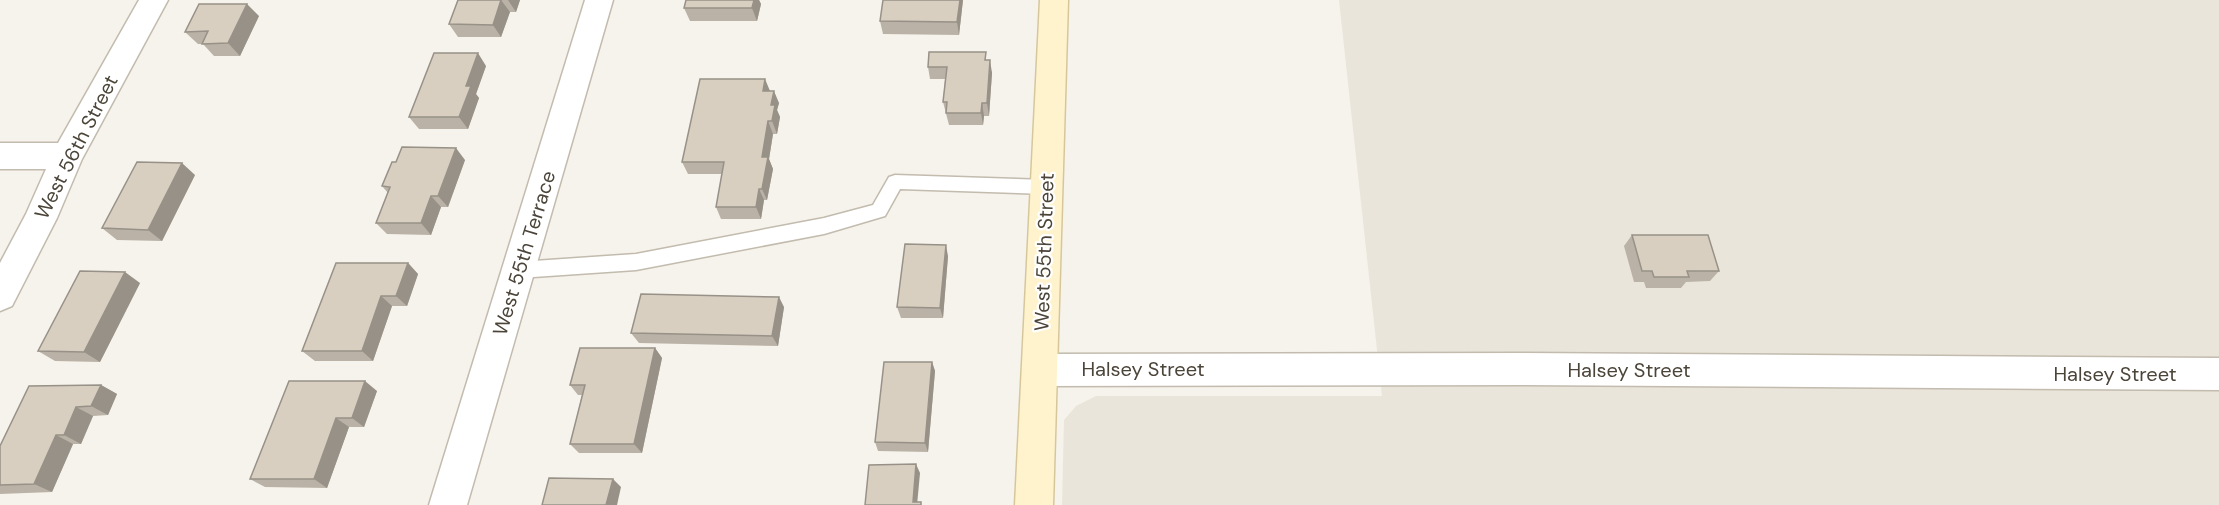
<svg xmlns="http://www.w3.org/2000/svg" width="2219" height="505" viewBox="0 0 2219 505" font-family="'DM Sans',sans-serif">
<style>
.residential{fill:#eae5da}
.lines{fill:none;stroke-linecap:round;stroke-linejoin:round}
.lane-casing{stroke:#c2bbae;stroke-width:3}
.street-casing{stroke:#c2bbae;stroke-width:3}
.secondary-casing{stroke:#d6c79b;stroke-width:3}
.lane{fill:#fff;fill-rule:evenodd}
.street{fill:#fff;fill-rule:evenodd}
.secondary{fill:#fff3cd;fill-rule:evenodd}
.wall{fill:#bab2a6}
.shaded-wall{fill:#979187}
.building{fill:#d8cfc1;stroke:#979187;stroke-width:1.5}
.labels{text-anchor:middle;stroke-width:4.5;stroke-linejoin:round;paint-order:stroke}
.street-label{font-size:20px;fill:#4b4439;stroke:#fff}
</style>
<rect width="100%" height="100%" fill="#f6f3ec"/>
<path class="residential" d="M1339 0H2219V505H1062L1064 420 1076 406 1096 396H1382Z"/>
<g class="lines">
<defs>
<path id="lane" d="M895 175 1047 180 1053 182 1056 187 1053 192 1047 194 900 189 885 216 824 234 636 270 519 278 513 276 510 270 513 264 519 262 636 254 824 218 873 205 889 177Z"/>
<g id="street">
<path d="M139 0H168L82 159 57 218 12 306 0 311V263L26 214 46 169H0V143H58Z"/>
<path d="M585 0H613L467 505H429Z"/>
<path d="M1524 353 2219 358V390L1524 385 1040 386 1028 381 1023 370 1028 359 1040 354Z"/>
</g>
<path id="secondary" d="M1040 0H1068L1053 505H1015Z"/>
</defs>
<use href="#lane" class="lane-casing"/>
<use href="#street" class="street-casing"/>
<use href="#secondary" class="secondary-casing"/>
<use href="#lane" class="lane"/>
<use href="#street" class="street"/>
<use href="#secondary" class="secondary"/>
</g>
<g class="wall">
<path d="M458 0H520L516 12H510L501 37H458L449 24Z"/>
<path d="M686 0H759L761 4 757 21H690L684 8Z"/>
<path d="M963 0 959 35 883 34 880 21Z"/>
<path d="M259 16 240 56H214L203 44H198L185 32Z"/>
<path d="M987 60 992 73 989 116H984L983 125H949L943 102 945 79H930L928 67Z"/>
<path d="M486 66 476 94 479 98 468 129H419L409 117Z"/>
<path d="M770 91 779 103 777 110 780 117 777 134H773L769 159 773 169 767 200H764L761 219H721L716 207 722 174H688L682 162Z"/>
<path d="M465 160 448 207H441L431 235 387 234 376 223 388 193 382 186Z"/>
<path d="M195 175 162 241 117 240 102 228Z"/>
<path d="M1632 235 1719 271 1710 281 1686 282 1681 288H1646L1644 282H1634L1624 246Z"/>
<path d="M948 256 943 318H901L897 307Z"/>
<path d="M408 263 418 274 407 306H392L373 361H315L302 351Z"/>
<path d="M140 283 100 362 55 361 38 351Z"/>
<path d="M784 307 778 346 639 343 631 333Z"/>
<path d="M655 348 662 358 642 453H579L570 444 582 395H578L570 385Z"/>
<path d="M932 362 935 371 928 452 878 451 875 442Z"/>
<path d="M289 381 377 391 364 427H349L327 488 265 487 250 479Z"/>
<path d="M101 385 117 394 108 415 93 416 81 444H73L52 492 0 494V446Z"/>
</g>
<g class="shaded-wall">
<path d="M501 0 510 12 501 37 493 25Z"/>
<path d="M508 0H520L516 12Z"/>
<path d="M754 0H759L761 4 757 21 752 8Z"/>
<path d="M960 0H963L959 35 957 22Z"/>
<path d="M247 4 259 16 240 56 228 43Z"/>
<path d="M478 53 486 66 476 94 479 98 468 129 459 117 466 86Z"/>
<path d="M990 60 992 73 989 116 987 103Z"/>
<path d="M765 79 770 91H763Z"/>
<path d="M774 91 779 103 777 110 780 117 777 134 772 121 771 105Z"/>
<path d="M982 103 984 116 983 125 981 113Z"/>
<path d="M768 121 773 134 769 159 773 169 767 200 762 189V157Z"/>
<path d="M456 148 465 160 448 207 438 196Z"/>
<path d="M182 163 195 175 162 241 148 230Z"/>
<path d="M759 189 764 200 761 219 756 207Z"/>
<path d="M431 196 441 207 431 235 421 223Z"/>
<path d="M946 245 948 256 943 318 940 308Z"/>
<path d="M408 263 418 274 407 306 396 296Z"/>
<path d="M125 272 140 283 100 362 84 352Z"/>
<path d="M381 296 392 306 373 361 362 351Z"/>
<path d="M779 297 784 307 778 346 772 336Z"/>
<path d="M655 348 662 358 642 453 634 444Z"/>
<path d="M932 362 935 371 928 452 925 443Z"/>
<path d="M365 381 377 391 364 427 352 418Z"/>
<path d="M101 385 117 394 108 415 91 406Z"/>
<path d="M76 407 93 416 81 444 64 435Z"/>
<path d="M336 418 349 427 327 488 314 479Z"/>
<path d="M56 435 73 444 52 492 34 484Z"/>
<path d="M916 464 920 473 917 505 913 502Z"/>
<path d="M613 479 621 487 617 505H606Z"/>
</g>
<g class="building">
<path d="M458 0H501L493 25 449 24Z"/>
<path d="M686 0H754L752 8H684Z"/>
<path d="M883 0H960L957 22 880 21Z"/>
<path d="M199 4H247L228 43 202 44 208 31 185 32Z"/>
<path d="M929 52H986L985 60H990L987 103H982L981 113H946L947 102H943L947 67H928Z"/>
<path d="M434 53H478L466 86H471L459 117H409Z"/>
<path d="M700 79H765L763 91H774L771 105H775L772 121H768L762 157H768L762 189H759L756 207H716L724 162H682Z"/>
<path d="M402 147 456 148 438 196H431L421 223H376L390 187 382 186 392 162H396Z"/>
<path d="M137 162 182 163 148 230 102 228Z"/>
<path d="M1632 235H1708L1719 271H1687L1689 277H1654L1652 271H1642Z"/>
<path d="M905 244 946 245 940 308 897 307Z"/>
<path d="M336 263H408L396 296H381L362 351H302Z"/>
<path d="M80 271 125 272 84 352 38 351Z"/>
<path d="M641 294 779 297 772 336 631 333Z"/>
<path d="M580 348H655L634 444H570L585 385H570Z"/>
<path d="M884 362H932L925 443 875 442Z"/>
<path d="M289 381H365L352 418H336L314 479H250Z"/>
<path d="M101 385 91 406 76 407 64 435H56L34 484 0 485V446L29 386Z"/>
<path d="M916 464 913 502H921V505H865L869 465Z"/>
<path d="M549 478 613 479 606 505H542Z"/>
</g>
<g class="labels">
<g class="street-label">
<text transform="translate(76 147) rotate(-63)" y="7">West 56th Street</text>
<text transform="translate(1044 252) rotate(-88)" y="7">West 55th Street</text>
<text transform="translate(524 253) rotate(-73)" y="7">West 55th Terrace</text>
<text x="1143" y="376">Halsey Street</text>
<text x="1629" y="377">Halsey Street</text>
<text x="2115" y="381">Halsey Street</text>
</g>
</g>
</svg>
